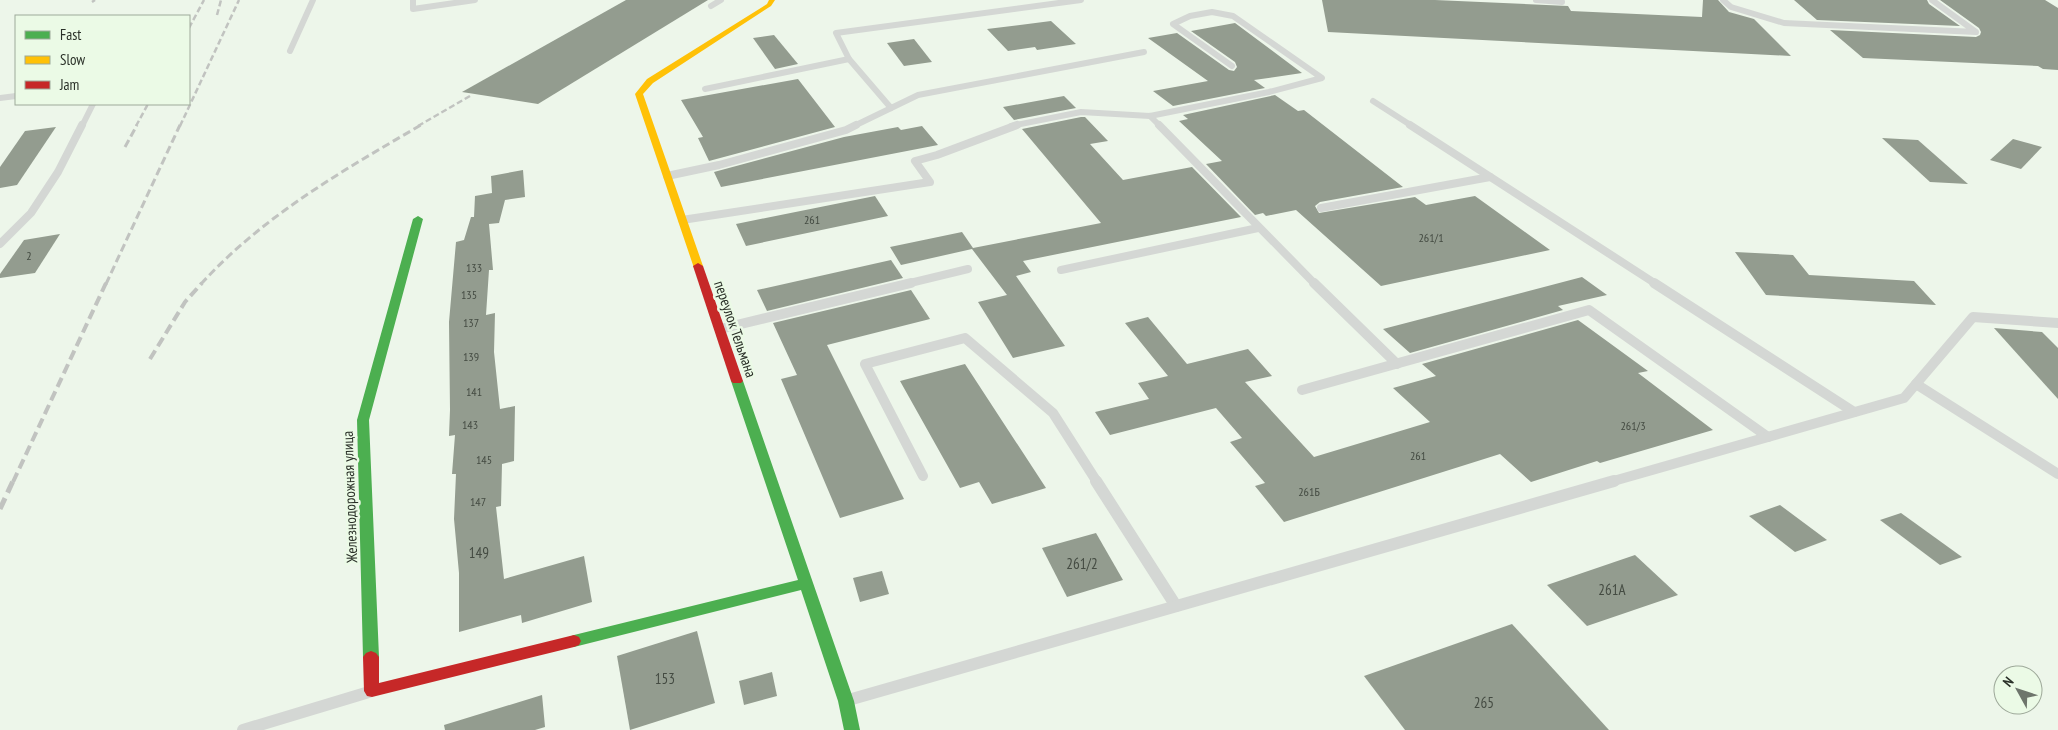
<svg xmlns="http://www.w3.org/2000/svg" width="2058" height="730" viewBox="0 0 2058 730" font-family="'PT Sans Narrow',sans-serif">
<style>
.building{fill:#939c8f}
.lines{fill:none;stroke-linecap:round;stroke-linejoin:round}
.lane-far3{stroke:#d4d7d4;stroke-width:6}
.lane-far2{stroke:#d4d7d4;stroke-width:8}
.lane-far1{stroke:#d4d7d4;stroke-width:10}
.lane{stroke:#d4d7d4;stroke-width:12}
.fast{fill:#4caf50;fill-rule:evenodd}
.slow{fill:#ffc107;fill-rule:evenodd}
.jam{fill:#c62828;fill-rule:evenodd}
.rail-far3{stroke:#c1c3c0;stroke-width:2.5;stroke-dasharray:6 3;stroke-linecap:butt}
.rail-far2{stroke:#c1c3c0;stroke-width:3;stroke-dasharray:8 4;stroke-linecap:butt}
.rail-far1{stroke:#c1c3c0;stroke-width:4;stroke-dasharray:10 5;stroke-linecap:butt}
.rail{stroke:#c1c3c0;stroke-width:5;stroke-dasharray:12 6;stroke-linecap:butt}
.labels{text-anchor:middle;stroke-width:5;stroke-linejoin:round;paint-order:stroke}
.number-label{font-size:12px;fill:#444b42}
.street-label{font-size:15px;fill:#2a3028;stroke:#ebfae6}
.near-number-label{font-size:15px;fill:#444b42}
</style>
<rect width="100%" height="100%" fill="#edf6ea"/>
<g class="building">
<path d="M626 0H708L538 104 462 92Z"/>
<path d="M1322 0H1435L1568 6 1571 11 1702 17 1703 0H1718L1729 12 1754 19 1791 56 1328 32Z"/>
<path d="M1794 0H1927L1929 4 1960 26 1817 20Z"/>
<path d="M1940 0H2045L2058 8V70L2043 69 2038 66 1863 58 1830 30 1976 37 1980 35 1981 32 1979 28Z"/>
<path d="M1051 21 1076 44 1037 50 1035 47 1008 51 987 29Z"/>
<path d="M1235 23 1302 73 1254 80 1265 88 1173 106 1153 91 1208 81 1148 38 1177 33 1229 70 1234 71 1237 67 1235 62 1191 31Z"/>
<path d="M774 35 798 64 775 69 753 38Z"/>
<path d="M914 39 932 62 904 66 887 43Z"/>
<path d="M798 79 835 127 709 161 698 138 703 137 681 100Z"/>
<path d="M1275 95 1298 111 1304 110 1403 187 1320 202 1315 206 1319 213 1415 197 1426 205 1475 196 1550 250 1381 286 1296 210 1266 216 1263 213 1255 215 1206 164 1222 161 1179 121 1188 119 1183 115Z"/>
<path d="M1064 96 1076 108 1014 120 1003 107Z"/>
<path d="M1081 117H1085L1108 141 1090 144 1123 180 1192 167 1241 217 1023 261 1031 272 1016 276 1065 346 1013 358 978 302 1007 295 972 249 901 265 890 247 962 232 973 248 1101 223 1022 129Z"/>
<path d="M922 126 938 145 721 187 714 172 844 137 898 127 901 130Z"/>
<path d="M56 127 17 185 0 188V167L25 131Z"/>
<path d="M1882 138 1918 140 1968 184 1930 182Z"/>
<path d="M2013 139 2042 147 2021 169 1990 160Z"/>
<path d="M523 170 525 197 505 200 499 223 489 224 493 270H489L486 315 495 313 494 352 500 409 515 406 514 461 502 464 501 506 496 507 504 579 584 556 592 602 522 623 521 615 459 632V573L454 519 456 474H452L455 435 449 436 450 410 449 322 456 242 464 240 471 217H474L475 196 492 193 491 176Z"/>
<path d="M875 196 888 216 746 246 736 224Z"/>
<path d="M60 234 35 273 0 278V274L24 240Z"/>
<path d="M1735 252 1793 255 1809 275 1914 281 1936 305 1766 295Z"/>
<path d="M891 260 903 278 767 311 757 290Z"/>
<path d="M1582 277 1607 295 1558 306 1563 310 1410 353 1383 329Z"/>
<path d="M911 290 930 319 827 345 904 499 840 518 781 379 797 375 773 323Z"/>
<path d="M1148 317 1187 364 1248 349 1272 376 1245 382 1314 457 1430 422 1393 388 1436 376 1422 364 1578 320 1648 371 1638 373 1713 430 1600 463 1597 461 1531 482 1500 454 1284 522 1255 486 1265 483 1230 442 1242 438 1216 408 1110 435 1095 412 1149 399 1138 383 1168 376 1125 323Z"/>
<path d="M1994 328 2042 332 2058 348V399Z"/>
<path d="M965 364 1046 488 992 504 979 482 960 488 900 381Z"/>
<path d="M1780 505 1827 540 1795 552 1749 516Z"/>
<path d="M1901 513 1962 557 1940 565 1880 520Z"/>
<path d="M1096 533 1123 580 1067 597 1042 548Z"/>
<path d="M1635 555 1678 595 1587 626 1547 585Z"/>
<path d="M882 571 889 594 860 602 853 578Z"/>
<path d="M1512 624 1609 730H1405L1364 676Z"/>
<path d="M697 631 715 703 630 730 617 656Z"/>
<path d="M772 672 777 696 744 705 739 681Z"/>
<path d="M542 695 545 727 535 730H445L444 725Z"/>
</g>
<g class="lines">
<g class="lane-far3">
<path d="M413 0V9L475 0"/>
<path d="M1536 0 1562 2"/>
<path d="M1723 0 1731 7 1784 23 1976 32 1932 0"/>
<path d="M711 6 721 0"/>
<path d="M290 51 313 0"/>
<path d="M705 89 849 59"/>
<path d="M0 98 16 96"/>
<path d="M1373 101 1412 126"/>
<path d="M891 108 849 59 836 33 1081 0"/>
<path d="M1150 116 1160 126"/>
<path d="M82 126 93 104"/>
<path d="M854 126 918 95 1144 52"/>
<path d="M1011 126 1081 112 1150 116 1269 92 1322 78 1233 16 1212 12 1190 16 1173 24 1232 66"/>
</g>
<g class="lane-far2">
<path d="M1159 125 1315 284"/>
<path d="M1410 125 1656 284"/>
<path d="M667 176 719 165 846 130 856 125"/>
<path d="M1321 208 1490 177"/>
<path d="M682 220 930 182 915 161 937 155 1017 125"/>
<path d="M0 244 31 213 58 172 82 125"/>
<path d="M1061 270 1258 228"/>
<path d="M906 284 968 269"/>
</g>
<g class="lane-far1">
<path d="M1314 283 1397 364"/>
<path d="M1654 283 1854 412"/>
<path d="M720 329 911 283"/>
<path d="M1916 384 2058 474"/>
<path d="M1302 390 1589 310 1768 437"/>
<path d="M923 476 865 364 965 338 1053 413 1097 482"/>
<path d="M1610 482 1904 398 1973 317 2058 323"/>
</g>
<g class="lane">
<path d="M1096 481 1176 606"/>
<path d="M852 699 1614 481"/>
<path d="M243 730 369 692"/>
</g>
<g class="fast">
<path d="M418 216 423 219 369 420 379 657 376 661 371 663 366 661 363 657 357 420 413 219Z"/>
<path d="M737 377 743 381 854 701 860 730H844L838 701 801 590 574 647 569 645 567 641 569 637 574 635 798 580 731 381Z"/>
</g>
<path class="slow" d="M769 0H775L771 6 653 83 643 94 703 266 702 268H694L635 94 647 79 767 4Z"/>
<g class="jam">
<path d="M698 263 703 266 743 381 741 383H733L731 381 693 266Z"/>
<path d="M574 635 579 637 581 641 579 645 574 647 372 697 367 696 364 691 363 657 366 653 371 651 376 653 379 657V683Z"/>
</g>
<g class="rail-far3">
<path d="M92 2 95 0"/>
<path d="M217 15 221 0"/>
<path d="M189 28 204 0"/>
<path d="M136 126 148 104"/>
<path d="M180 126 239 0"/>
<path d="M418 126 470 96"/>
</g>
<g class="rail-far2">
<path d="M125 147 137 125"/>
<path d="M106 284 180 125"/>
<path d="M201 284C263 216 342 171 421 125"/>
</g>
<g class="rail-far1">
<path d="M150 359 185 302 202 283"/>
<path d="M13 482 106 283"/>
</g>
<path class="rail" d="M0 509 13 481"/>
</g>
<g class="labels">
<g class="number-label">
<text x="812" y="224">261</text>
<text x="1431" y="242">261/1</text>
<text x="29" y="260">2</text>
<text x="474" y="272">133</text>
<text x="469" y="299">135</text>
<text x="471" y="327">137</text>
<text x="471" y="361">139</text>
<text x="474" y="396">141</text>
<text x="470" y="429">143</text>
<text x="1633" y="430">261/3</text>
<text x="1418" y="460">261</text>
<text x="484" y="464">145</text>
<text x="1309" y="496">261Б</text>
<text x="478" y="506">147</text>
</g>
<g class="street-label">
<text transform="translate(735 329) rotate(71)" y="5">переулок Тельмана</text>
<text transform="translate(350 497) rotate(-92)" y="5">Железнодорожная улица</text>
</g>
<g class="near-number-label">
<text x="479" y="558">149</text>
<text x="1082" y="569">261/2</text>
<text x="1612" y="595">261А</text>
<text x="665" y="684">153</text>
<text x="1484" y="708">265</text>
</g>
</g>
<rect x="15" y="15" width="175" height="90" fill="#ebfae6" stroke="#9ea99a"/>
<rect x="25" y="31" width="25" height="8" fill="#4caf50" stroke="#9ea99a"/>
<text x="60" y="40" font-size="15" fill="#2a3028">Fast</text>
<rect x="25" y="56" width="25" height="8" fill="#ffc107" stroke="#9ea99a"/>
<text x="60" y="65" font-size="15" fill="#2a3028">Slow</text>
<rect x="25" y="81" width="25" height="8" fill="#c62828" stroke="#9ea99a"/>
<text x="60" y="90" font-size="15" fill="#2a3028">Jam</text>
<g transform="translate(2018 690) rotate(310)"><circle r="24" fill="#ebfae6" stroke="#9ea99a"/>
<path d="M0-4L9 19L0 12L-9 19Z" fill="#6e756c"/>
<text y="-8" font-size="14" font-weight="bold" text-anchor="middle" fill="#2a3028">N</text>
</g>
</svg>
